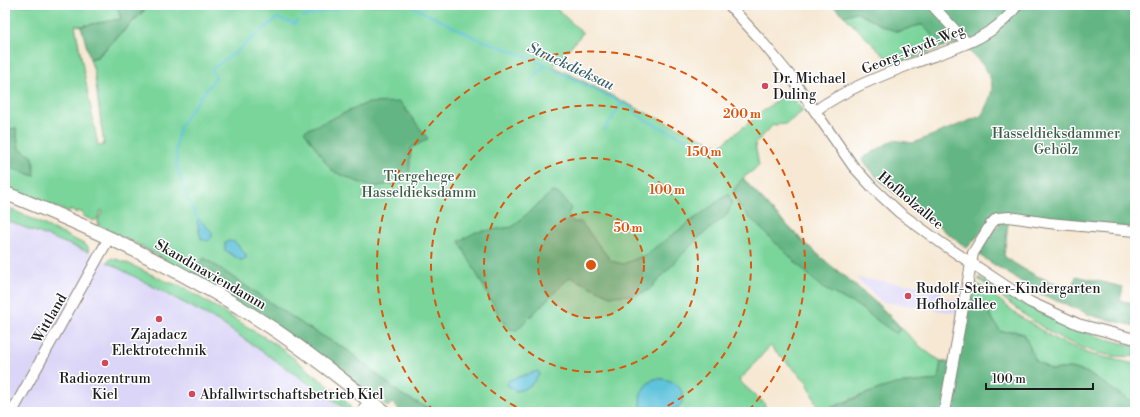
<svg xmlns="http://www.w3.org/2000/svg" width="1140" height="417" viewBox="0 0 1140 417" font-family="'Libre Bodoni',serif">
<style>
.built{fill:#dbd6f7}
.green{fill:#7ad59b;stroke:#4b785c}
.forest{fill:#63b683;stroke:#406950}
.water{fill:#5ec3db;stroke:#3d707c}
.lines{fill:none;stroke-linecap:round;stroke-linejoin:round}
.stream{stroke:#5ec3db;stroke-width:2}
.minor-casing{stroke:#898278;stroke-width:12}
.major-casing{stroke:#898278;stroke-width:15}
.minor{stroke:#fff;stroke-width:10}
.major{stroke:#fff;stroke-width:13}
.ring{fill:none;stroke:#de560d;stroke-width:2;stroke-dasharray:7 5}
.poi-dot{fill:#d1495b;stroke:#fff;stroke-width:1.5}
.labels{text-anchor:middle;stroke-width:3;stroke-linejoin:round;paint-order:stroke}
.street-label{font-size:14px;fill:#1c1c1c;stroke:#fff}
.poi-label{font-size:14px;fill:#1c1c1c;stroke:#fff;text-anchor:start}
.park-label{font-size:14px;fill:#3d5d48;stroke:#fff}
.water-label{font-size:15px;font-style:italic;fill:#365f68;stroke:#fff}
.centre{fill:#de560d;stroke:#fff;stroke-width:2}
.ring-label{font-size:12px;text-anchor:middle;font-weight:bold;fill:#de560d;stroke:#fff;stroke-width:3;stroke-linejoin:round;paint-order:stroke}
</style>
<rect width="100%" height="100%" fill="#fff"/>
<filter id="ink" filterUnits="userSpaceOnUse"><feTurbulence type="fractalNoise" baseFrequency=".025" numOctaves="2"/><feDisplacementMap in="SourceGraphic" scale="8" xChannelSelector="R" yChannelSelector="G"/><feConvolveMatrix kernelMatrix="1 2 1 2 8 2 1 2 1" color-interpolation-filters="sRGB"/></filter>
<filter id="wash" filterUnits="userSpaceOnUse"><feTurbulence type="fractalNoise" baseFrequency=".012" numOctaves="4" result="noise"/><feDisplacementMap in="SourceGraphic" scale="16" xChannelSelector="R" yChannelSelector="G"/><feGaussianBlur stdDeviation="0.9" result="paint"/><feColorMatrix in="noise" values="0 0 0 0 0 0 0 0 0 0 0 0 0 0 0 0 0 1.4 0 .05"/><feComposite in="paint" operator="in"/></filter>
<g filter="url(#wash)">
<rect width="100%" height="100%" fill="#f6e8d3"/>
<g class="built">
<path d="M5 220 89 252 218 321 348 412H5Z"/>
<path d="M856 278 931 287 933 283 943 285 941 297 958 300 956 313 882 302Z"/>
</g>
<g class="green">
<path d="M5 5H117L121 19 81 26 75 25 98 146 104 145 94 71 90 59 98 57 147 8 153 5H552L583 33 553 66 646 113 720 146 788 91 803 111 786 124 773 125 755 144 759 166 743 178C765 204 790 229 815 252 837 272 863 290 885 311 904 329 917 348 941 361L938 380 896 384 859 396 819 412 807 382 770 346 739 381 764 403 767 412H436L402 395 347 350 307 327 204 258 191 275 139 245 98 225V220L103 211 101 210 97 219 93 221 82 215 83 213 78 211 77 213 70 210 69 212 5 189V166L35 176 19 148 16 128 5 130Z"/>
<path d="M856 12C864 16 889 30 896 31 904 32 913 25 923 25L942 47 894 65 844 16Z"/>
<path d="M5 206 84 244 88 247 89 252 5 220Z"/>
<path d="M112 258C136 264 156 280 181 286L277 345 341 396 350 406V412L218 321 107 262Z"/>
<path d="M980 278C1033 311 1073 333 1135 346V356C1095 361 1053 336 1022 313 1007 302 994 289 978 279Z"/>
<path d="M974 282 984 288 1018 315 1055 339 1089 354 1135 364V412L1134 404 1086 372 1070 368 1052 370 1036 361 1024 334 1001 332 988 312 969 296Z"/>
</g>
<g class="forest">
<path d="M117 5H153L146 8 97 57 90 59 81 26 121 19Z"/>
<path d="M832 5H1135V228L1009 216 1004 256C1027 273 1045 281 1073 288L1076 276 1123 287 1120 301 1135 303V326L1093 316 1041 294 979 255 994 228 1004 222H990L967 248 892 191 879 180 862 159 893 140 913 143 981 116C986 107 992 96 992 86 991 68 971 53 958 42L942 47 923 25C913 25 904 32 896 31 889 30 864 16 856 12L844 16Z"/>
<path d="M400 102 428 139 411 148 409 176 404 182 373 187 363 184 332 171 304 131 367 103Z"/>
<path d="M16 128 19 148 33 157 35 176 5 166V130Z"/>
<path d="M743 178C765 204 790 230 816 253 845 278 876 300 901 329L896 334 856 305 822 288 749 217 739 206 733 193 735 188Z"/>
<path d="M552 192C561 192 566 202 571 208L568 214 573 222H581L611 261 623 264 645 255 728 194 732 203 727 215 697 239 649 290 636 295 610 296 570 277 517 330 509 329 502 321 459 241 476 232 512 227Z"/>
<path d="M204 258 307 327 347 350 402 395 436 412H402L392 403 388 407 341 371 191 275Z"/>
<path d="M969 296 988 312 1001 332 1014 331 1024 334 1036 361 1052 370 1070 368 1086 372 1135 404 1134 412H822L879 389 896 384 938 380 941 361 955 364Z"/>
</g>
<g class="water">
<path d="M199 219 212 232V237L208 241 201 239 197 221Z"/>
<path d="M228 241 235 242 246 255V259L240 260 225 250V243Z"/>
<path d="M538 371 540 373C534 383 528 390 515 391L507 385 509 380Z"/>
<path d="M654 379C686 375 696 412 661 412 654 412 647 410 641 406 638 394 644 385 654 379Z"/>
</g>
<g class="lines">
<g class="stream">
<path d="M409 5 476 38 531 58 630 107 643 119 710 150 721 152"/>
<path d="M1043 8 1076 5"/>
<path d="M303 17 352 5"/>
<path d="M530 83 545 65"/>
<path d="M604 130 622 103"/>
<path d="M198 219C184 194 170 159 179 130 182 119 208 88 216 77L212 69 236 52 277 18 295 24 297 21"/>
</g>
</g>
</g>
<g filter="url(#ink)">
<g class="lines">
<defs>
<g id="minor">
<path d="M729 5 759 38 792 78 853 166 873 188 900 213 944 245 1030 302 1078 324 1135 339"/>
<path d="M932 5 967 43"/>
<path d="M815 111C844 90 878 77 911 64 948 50 994 40 1017 5"/>
<path d="M12 412 109 238"/>
<path d="M362 412 369 401"/>
<path d="M944 412 973 253 991 224 997 218 1009 217 1049 223 1135 231"/>
</g>
<path id="major" d="M5 193C98 230 189 273 272 328 311 354 347 384 384 412"/>
</defs>
<use href="#minor" class="minor-casing"/>
<use href="#major" class="major-casing"/>
<use href="#minor" class="minor"/>
<use href="#major" class="major"/>
</g>
</g>
<circle cx="591" cy="265" r="53" fill="#de560d" fill-opacity=".12"/>
<g class="ring">
<circle cx="591" cy="265" r="53"/>
<circle cx="591" cy="265" r="107"/>
<path d="M527 412A160 160 0 1 1 655 412"/>
<path d="M434 411A214 214 0 1 1 748 411"/>
</g>
<g class="poi-dot">
<circle cx="765" cy="86" r="4"/>
<circle cx="908" cy="296" r="4"/>
<circle cx="159" cy="319" r="4"/>
<circle cx="105" cy="363" r="4"/>
<circle cx="192" cy="394" r="4"/>
</g>
<g class="labels">
<g class="street-label">
<text transform="translate(913 49) rotate(-22)" y="5">Georg-Feydt-Weg</text>
<text transform="translate(911 200) rotate(40)" y="5">Hofholzallee</text>
<text transform="translate(211 274) rotate(30)" y="5">Skandinaviendamm</text>
<text transform="translate(49 318) rotate(-60)" y="5">Wittland</text>
</g>
<g class="poi-label">
<text x="773" y="83">Dr. Michael<tspan x="773" dy="16">Duling</tspan></text>
<text x="916" y="293">Rudolf-Steiner-Kindergarten<tspan x="916" dy="16">Hofholzallee</tspan></text>
<text x="159" y="339" text-anchor="middle">Zajadacz<tspan x="159" dy="16">Elektrotechnik</tspan></text>
<text x="105" y="383" text-anchor="middle">Radiozentrum<tspan x="105" dy="16">Kiel</tspan></text>
<text x="200" y="399">Abfallwirtschaftsbetrieb Kiel</text>
</g>
<g class="park-label">
<text x="1056" y="138">Hasseldieksdammer<tspan x="1056" dy="16">Gehölz</tspan></text>
<text x="419" y="181">Tiergehege<tspan x="419" dy="16">Hasseldieksdamm</tspan></text>
</g>
<g class="water-label">
<text transform="translate(571 66) rotate(25)" y="5">Struckdieksau</text>
</g>
</g>
<circle cx="591" cy="265" r="6" class="centre"/>
<g class="ring-label">
<text x="742" y="118">200 m</text>
<text x="704" y="156">150 m</text>
<text x="667" y="194">100 m</text>
<text x="628" y="232">50 m</text>
</g>
<rect width="1140" height="417" fill="none" stroke="#fff" stroke-width="20"/>
<path d="M986 383v6h107v-6" fill="none" stroke="#1c1c1c" stroke-width="2"/>
<text x="992" y="383" font-size="12" fill="#1c1c1c" stroke="#ffffff" stroke-width="3" paint-order="stroke">100 m</text>
</svg>
